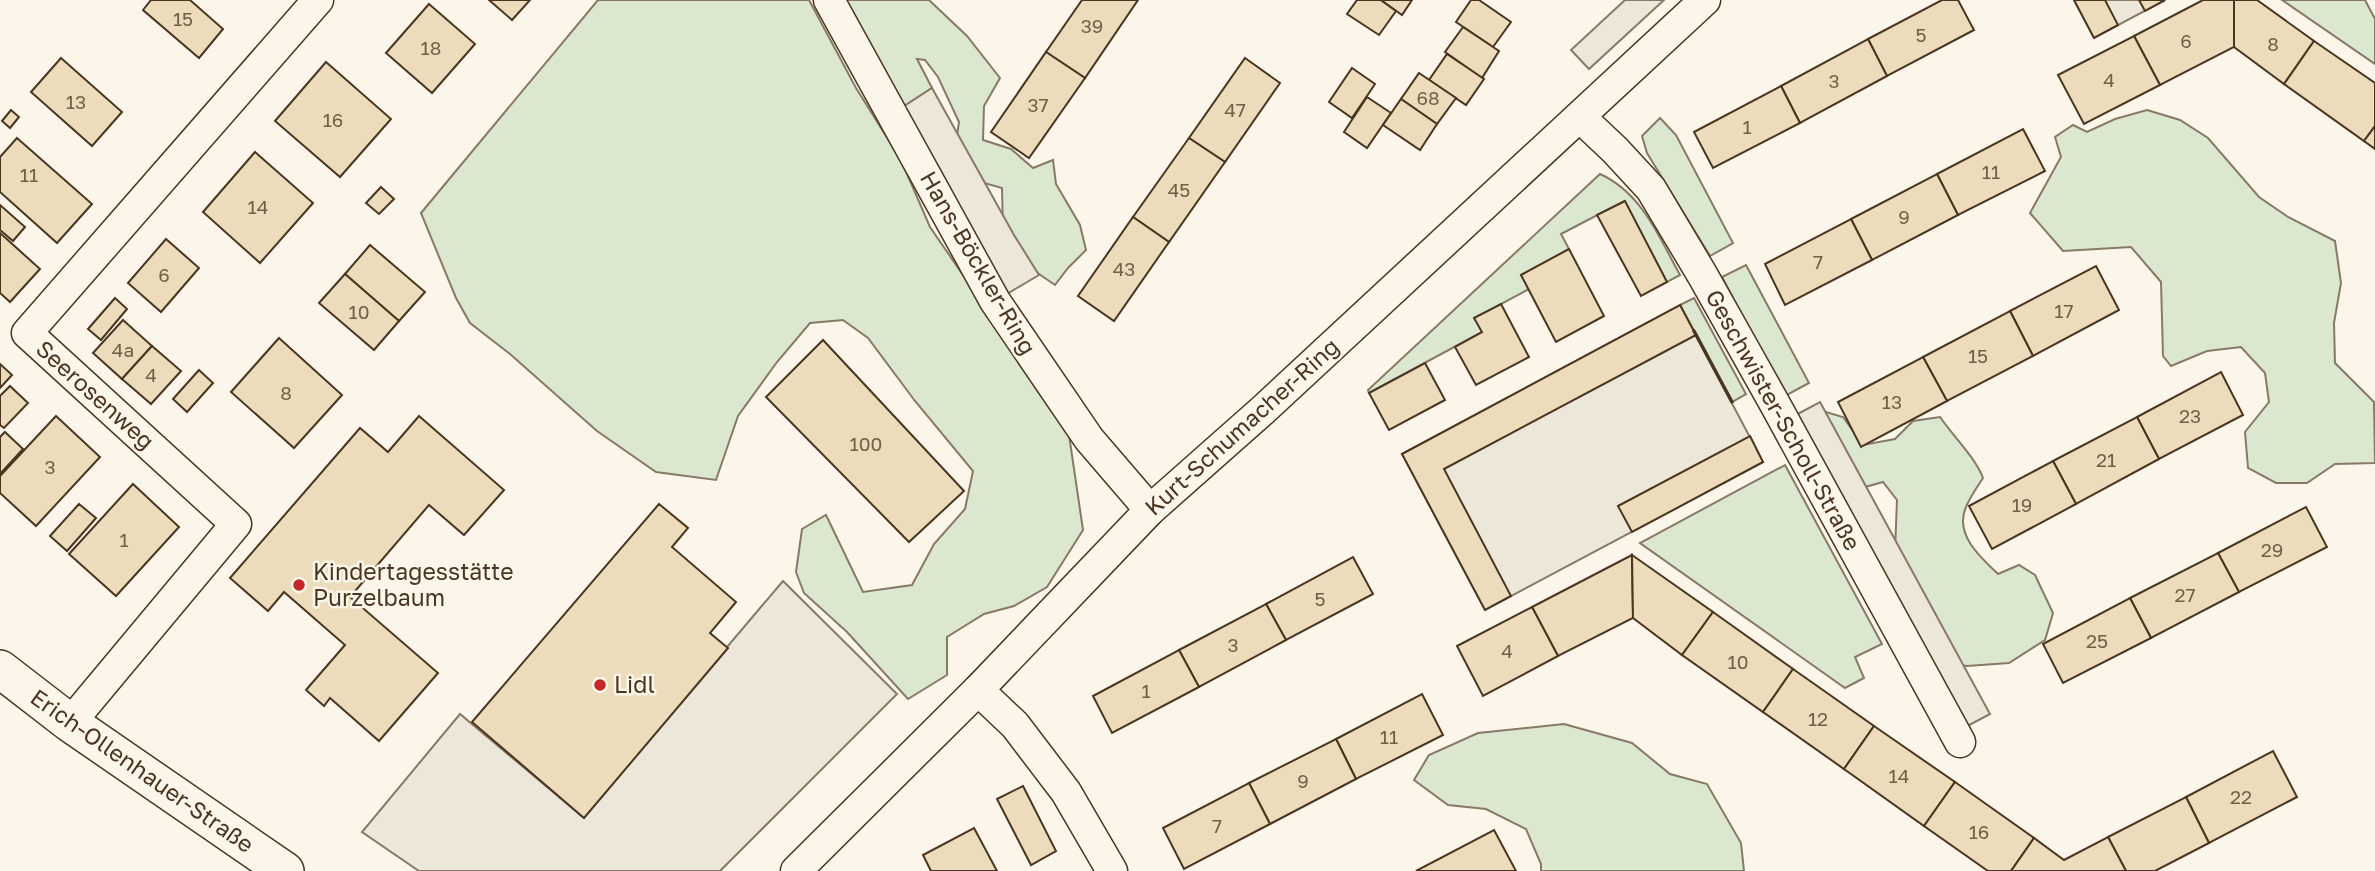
<svg xmlns="http://www.w3.org/2000/svg" width="2375" height="871" viewBox="0 0 2375 871" font-family="'Golos Text',sans-serif">
<style>
.green{fill:#dce7d0;stroke:#887966;stroke-width:2}
.parking{fill:#ede7d9;stroke:#887966;stroke-width:2}
.building{fill:#ecdcbc;stroke:#4a3520;stroke-width:2}
.lines{fill:none;stroke-linecap:round;stroke-linejoin:round}
.minor-casing{stroke:#4a3520;stroke-width:33}
.tertiary-casing{stroke:#4a3520;stroke-width:40}
.minor{stroke:#fbf6e9;stroke-width:30}
.tertiary{stroke:#fbf6e9;stroke-width:37}
.wall{stroke:#4a3520;stroke-width:3.5}
.poi-dot{fill:#c62828;stroke:#fbf6e9;stroke-width:2.5}
.labels{text-anchor:middle;stroke-width:5;stroke-linejoin:round;paint-order:stroke}
.number-label{font-size:19px;fill:#725f47}
.street-label{font-size:23px;fill:#4a3520;stroke:#fbf6e9}
.poi-label{font-size:23px;fill:#4a3520;stroke:#fbf6e9;text-anchor:start}
</style>
<rect width="100%" height="100%" fill="#fbf6e9"/>
<g class="green">
<path d="M598 0H809L856 88 901 160 930 227 1068 428 1083 530 1047 587 1014 606 984 614 947 637V675L908 699 847 632 804 593 796 572 802 529 826 515 863 592 912 585 934 544 965 509 973 471 915 401 868 338 843 320 810 323 777 362 738 416 716 480 656 472 597 431 510 354 470 323 456 298 421 213Z"/>
<path d="M829 0H929L967 36 1000 78 984 106 983 140 1011 149 1033 168 1053 160 1056 184 1080 225 1086 250 1068 268 1055 285 1026 265 1003 230 1002 188 970 179 955 149 959 122 938 77 925 60 917 59 932 88 892 114Z"/>
<path d="M2282 0H2365L2375 19V64Z"/>
<path d="M2147 110 2180 120 2208 138 2259 197 2288 217 2335 241 2341 283 2334 323 2335 363 2374 402 2375 463 2335 464 2307 483H2276L2248 468 2245 432 2269 402 2265 373 2241 347 2207 351 2171 366 2163 356 2161 282 2131 247 2063 251 2030 213 2061 157 2055 137 2073 125 2087 132 2115 119Z"/>
<path d="M1660 118 1676 135 1733 243 1710 256 1647 153 1642 136Z"/>
<path d="M1600 174C1642 193 1659 237 1680 275L1667 282 1624 201 1561 234 1569 249 1521 275 1529 289 1475 318 1482 332 1369 393 1368 390Z"/>
<path d="M1746 265 1809 383 1785 396 1722 277Z"/>
<path d="M1694 298 1746 394 1732 402 1680 305Z"/>
<path d="M1819 410 1843 417 1863 445 1895 439 1913 421 1940 417C1953 436 1975 457 1983 478 1977 487 1970 497 1966 507 1954 534 1980 557 1998 574L2019 565 2035 575 2053 613 2045 640 2009 663 1967 666 1946 663 1895 551 1897 500 1883 482 1858 489Z"/>
<path d="M1785 465 1882 644 1855 657 1864 678 1845 688 1640 543Z"/>
<path d="M1564 724 1632 743 1670 774 1707 784 1741 843 1744 871H1541V864L1526 829 1486 809 1448 805 1414 780 1429 755 1478 733Z"/>
</g>
<g class="parking">
<path d="M1625 0H1664L1589 69 1571 50Z"/>
<path d="M2074 0H2165L2094 38Z"/>
<path d="M932 88 1014 235 1039 275 995 301 892 114Z"/>
<path d="M1680 305 1763 462 1485 610 1402 454Z"/>
<path d="M1820 402 1990 714 1962 729 1792 417Z"/>
<path d="M783 581 897 694 720 871H419L362 832 460 714 583 817Z"/>
</g>
<g class="building">
<path d="M151 0H190L223 29 199 58 143 10Z"/>
<path d="M489 0H530L512 20Z"/>
<path d="M1082 0H1138L1085 78 1046 52Z"/>
<path d="M1357 0H1381L1396 11 1379 35 1347 14Z"/>
<path d="M1381 0H1412L1402 15Z"/>
<path d="M1471 0H1479L1511 22 1493 47 1456 22Z"/>
<path d="M1942 0H1958L1974 30 1887 76 1868 39Z"/>
<path d="M2074 0H2105L2118 25 2094 38Z"/>
<path d="M2139 0H2165L2145 11Z"/>
<path d="M2203 0H2234V47L2160 85 2134 36Z"/>
<path d="M2234 0H2257L2314 41 2284 84 2234 47Z"/>
<path d="M429 4 475 44 432 93 386 53Z"/>
<path d="M1463 27 1499 51 1482 78 1445 52Z"/>
<path d="M2134 36 2160 85 2084 124 2058 75Z"/>
<path d="M1868 39 1887 76 1800 123 1781 86Z"/>
<path d="M2314 41 2375 83V126L2364 141 2284 84Z"/>
<path d="M1046 52 1085 78 1029 158 991 132Z"/>
<path d="M1447 54 1484 79 1466 105 1429 80Z"/>
<path d="M61 58 122 112 92 146 31 92Z"/>
<path d="M1245 58 1280 83 1225 162 1189 138Z"/>
<path d="M326 62 391 119 340 177 275 121Z"/>
<path d="M1352 68 1375 84 1352 118 1329 102Z"/>
<path d="M1419 73 1456 98 1437 124 1401 99Z"/>
<path d="M1781 86 1800 123 1713 168 1694 132Z"/>
<path d="M1367 97 1391 113 1367 148 1344 132Z"/>
<path d="M1401 99 1437 124 1420 150 1383 125Z"/>
<path d="M11 110 19 117 10 128 2 121Z"/>
<path d="M2375 126V149L2364 141Z"/>
<path d="M2023 129 2045 171 1958 215 1937 174Z"/>
<path d="M17 138 92 204 57 243 0 192V157Z"/>
<path d="M1189 138 1225 162 1169 242 1133 217Z"/>
<path d="M255 152 313 203 260 263 203 212Z"/>
<path d="M1937 174 1958 215 1872 260 1851 219Z"/>
<path d="M381 187 394 199 379 214 366 203Z"/>
<path d="M1625 201 1667 282 1641 296 1597 215Z"/>
<path d="M0 205 25 227 13 241 0 230Z"/>
<path d="M1133 217 1169 242 1114 321 1078 296Z"/>
<path d="M1851 219 1872 260 1785 305 1765 264Z"/>
<path d="M0 233 40 269 10 302 0 293Z"/>
<path d="M166 239 199 268 161 312 128 283Z"/>
<path d="M370 245 425 292 399 321 345 274Z"/>
<path d="M1569 249 1604 316 1556 342 1521 275Z"/>
<path d="M2096 266 2119 310 2033 356 2010 311Z"/>
<path d="M345 274 399 321 374 350 319 303Z"/>
<path d="M115 298 127 309 101 340 88 329Z"/>
<path d="M1501 304 1529 357 1476 385 1455 347 1482 332 1474 318Z"/>
<path d="M1680 305 1696 335 1444 469 1511 596 1485 610 1402 454Z"/>
<path d="M2010 311 2033 356 1947 401 1923 357Z"/>
<path d="M123 320 152 346 122 379 93 353Z"/>
<path d="M279 338 342 395 294 448 231 392Z"/>
<path d="M823 340 964 491 909 542 766 397Z"/>
<path d="M152 346 181 371 151 404 122 379Z"/>
<path d="M1923 357 1947 401 1861 447 1838 402Z"/>
<path d="M1425 363 1445 400 1389 430 1369 393Z"/>
<path d="M0 364 12 375 0 388Z"/>
<path d="M199 370 213 383 187 412 173 399Z"/>
<path d="M2221 372 2243 415 2159 459 2137 417Z"/>
<path d="M10 386 28 403 4 428 0 425V396Z"/>
<path d="M56 416 100 457 36 526 0 493V476Z"/>
<path d="M419 416 504 490 464 535 429 505 350 597 438 673 379 741 330 698 324 706 306 690 345 645 284 592 268 611 230 578 360 428 388 452Z"/>
<path d="M2137 417 2159 459 2076 504 2053 461Z"/>
<path d="M5 432 23 449 0 474V437Z"/>
<path d="M1750 436 1763 462 1632 532 1618 506Z"/>
<path d="M2053 461 2076 504 1992 549 1969 506Z"/>
<path d="M133 484 179 527 116 596 69 554Z"/>
<path d="M79 504 96 518 67 551 50 536Z"/>
<path d="M659 504 688 528 672 547 736 602 710 633 728 648 584 818 472 722Z"/>
<path d="M2306 507 2327 547 2239 592 2218 553Z"/>
<path d="M2218 553 2239 592 2151 638 2130 598Z"/>
<path d="M1632 555 1633 618 1558 656 1532 607Z"/>
<path d="M1632 555 1713 612 1682 655 1633 618Z"/>
<path d="M1353 557 1373 594 1286 640 1266 604Z"/>
<path d="M2130 598 2151 638 2063 683 2043 644Z"/>
<path d="M1266 604 1286 640 1199 687 1179 650Z"/>
<path d="M1532 607 1558 656 1483 696 1457 646Z"/>
<path d="M1713 612 1793 669 1763 712 1682 655Z"/>
<path d="M1179 650 1199 687 1112 733 1093 696Z"/>
<path d="M1793 669 1874 726 1844 769 1763 712Z"/>
<path d="M1422 694 1443 735 1356 779 1336 739Z"/>
<path d="M1874 726 1955 782 1924 826 1844 769Z"/>
<path d="M1336 739 1356 779 1270 824 1249 783Z"/>
<path d="M2273 751 2297 797 2209 843 2186 797Z"/>
<path d="M1955 782 2034 838 2011 871H1988L1924 826Z"/>
<path d="M1249 783 1270 824 1184 869 1163 828Z"/>
<path d="M1023 786 1056 851 1031 865 997 799Z"/>
<path d="M2186 797 2209 843 2155 871H2126L2108 837Z"/>
<path d="M974 828 997 871H931L923 855Z"/>
<path d="M1494 830 1516 871H1416Z"/>
<path d="M2108 837 2126 871H2011L2034 838 2064 860Z"/>
</g>
<g class="lines">
<defs>
<g id="minor">
<path d="M829 0 995 301 1089 439 1150 510"/>
<path d="M1580 117 1615 150 1651 189 1703 276 1776 406 1960 742"/>
<path d="M978 690 1015 725 1066 792 1112 871"/>
<path d="M70 723 236 524 27 333 318 0"/>
<path d="M796 871 978 690 1150 510 1263 410 1705 0"/>
</g>
<path id="tertiary" d="M0 669 70 723 285 871"/>
</defs>
<use href="#minor" class="minor-casing"/>
<use href="#tertiary" class="tertiary-casing"/>
<use href="#minor" class="minor"/>
<use href="#tertiary" class="tertiary"/>
<path class="wall" d="M1694 331 1732 402"/>
</g>
<g class="poi-dot">
<circle cx="299" cy="585" r="7"/>
<circle cx="600" cy="685" r="7"/>
</g>
<g class="labels">
<g class="number-label">
<text x="183" y="26">15</text>
<text x="1092" y="33">39</text>
<text x="1921" y="42">5</text>
<text x="2186" y="48">6</text>
<text x="2273" y="51">8</text>
<text x="431" y="55">18</text>
<text x="2109" y="87">4</text>
<text x="1834" y="88">3</text>
<text x="1428" y="105">68</text>
<text x="76" y="109">13</text>
<text x="1038" y="112">37</text>
<text x="1235" y="117">47</text>
<text x="333" y="127">16</text>
<text x="1747" y="134">1</text>
<text x="1991" y="179">11</text>
<text x="29" y="182">11</text>
<text x="1179" y="197">45</text>
<text x="258" y="214">14</text>
<text x="1904" y="224">9</text>
<text x="1818" y="269">7</text>
<text x="1124" y="276">43</text>
<text x="164" y="282">6</text>
<text x="2064" y="318">17</text>
<text x="359" y="319">10</text>
<text x="123" y="357">4a</text>
<text x="1978" y="363">15</text>
<text x="151" y="382">4</text>
<text x="286" y="400">8</text>
<text x="1892" y="409">13</text>
<text x="2190" y="423">23</text>
<text x="866" y="451">100</text>
<text x="2106" y="467">21</text>
<text x="50" y="474">3</text>
<text x="2022" y="512">19</text>
<text x="124" y="547">1</text>
<text x="2272" y="557">29</text>
<text x="2185" y="602">27</text>
<text x="1320" y="606">5</text>
<text x="2097" y="648">25</text>
<text x="1233" y="652">3</text>
<text x="1507" y="658">4</text>
<text x="1738" y="669">10</text>
<text x="1146" y="698">1</text>
<text x="1818" y="726">12</text>
<text x="1389" y="744">11</text>
<text x="1899" y="783">14</text>
<text x="1303" y="788">9</text>
<text x="2241" y="804">22</text>
<text x="1217" y="833">7</text>
<text x="1979" y="839">16</text>
</g>
<g class="street-label">
<text transform="translate(978 263) rotate(60)" y="8">Hans-Böckler-Ring</text>
<text transform="translate(95 395) rotate(42)" y="8">Seerosenweg</text>
<text transform="translate(1783 420) rotate(61)" y="8">Geschwister-Scholl-Straße</text>
<text transform="translate(1242 427) rotate(-42)" y="8">Kurt-Schumacher-Ring</text>
<text transform="translate(142 771) rotate(35)" y="8">Erich-Ollenhauer-Straße</text>
</g>
<g class="poi-label">
<text x="313" y="580">Kindertagesstätte<tspan x="313" dy="26">Purzelbaum</tspan></text>
<text x="614" y="693">Lidl</text>
</g>
</g>
</svg>
